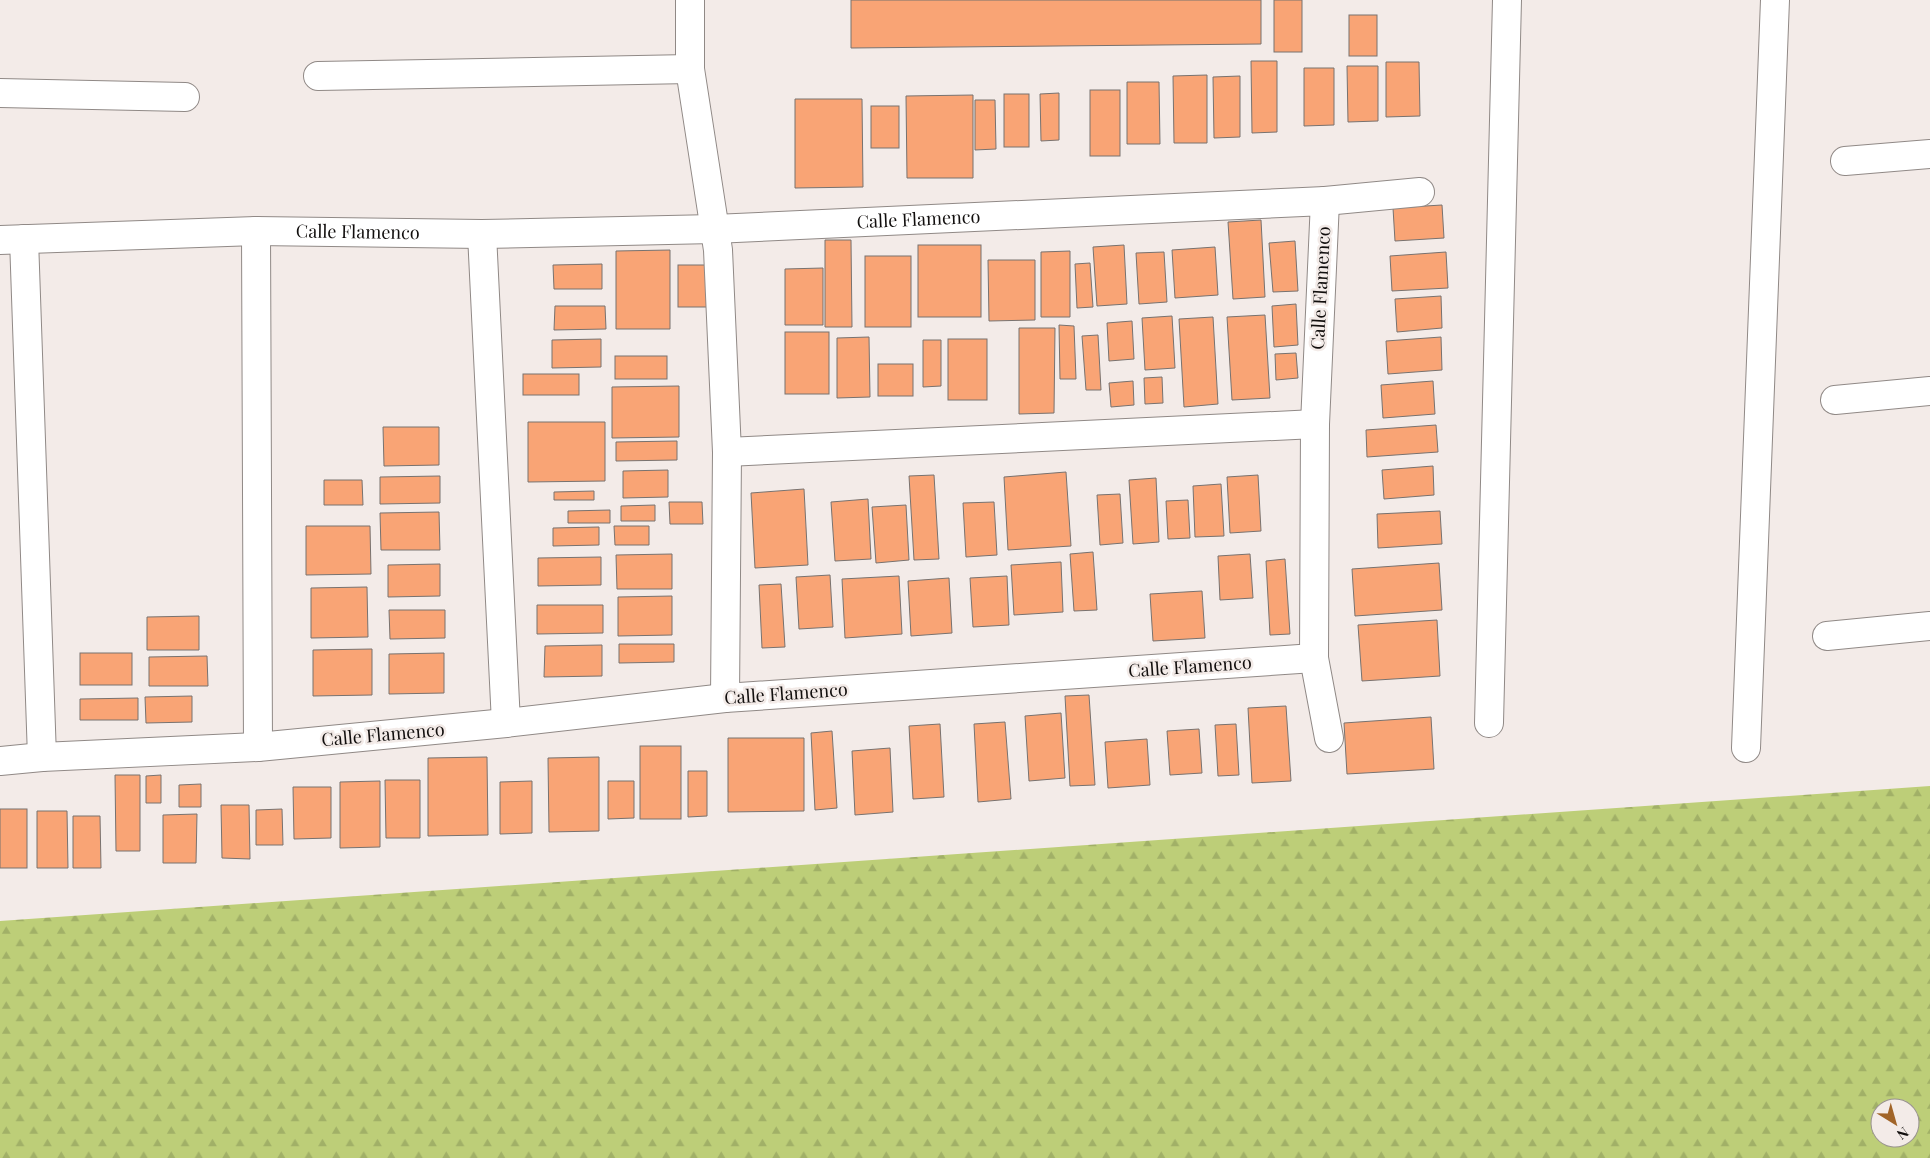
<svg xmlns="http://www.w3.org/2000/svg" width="1930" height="1158" viewBox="0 0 1930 1158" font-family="'Playfair Display',serif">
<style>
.forest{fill:url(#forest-firs);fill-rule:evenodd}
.building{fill:#f9a475;stroke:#78726f}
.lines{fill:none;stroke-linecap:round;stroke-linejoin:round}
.street-casing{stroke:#908986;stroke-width:30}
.street{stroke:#fff;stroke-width:28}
.labels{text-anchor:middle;stroke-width:5;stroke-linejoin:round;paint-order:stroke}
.street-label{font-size:18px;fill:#110e0d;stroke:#f3ebe8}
</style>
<defs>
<pattern id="forest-firs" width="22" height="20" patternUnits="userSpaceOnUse" patternTransform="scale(1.25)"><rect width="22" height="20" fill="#bdce78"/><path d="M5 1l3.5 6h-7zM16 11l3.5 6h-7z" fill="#a1b067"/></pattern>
</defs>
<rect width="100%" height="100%" fill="#f3ebe8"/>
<path class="forest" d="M1930 786V1158H0V921ZM1880 1108H1910V1138H1880Z"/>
<g class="building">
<path d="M851 0H1261V44L851 48Z"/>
<rect x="1274" y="0" width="28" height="52"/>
<rect x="1349" y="15" width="28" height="41"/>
<path d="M1251 61H1277V132L1252 133Z"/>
<path d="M1386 62H1419L1420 116 1386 117Z"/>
<path d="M1347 66H1378V121L1348 122Z"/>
<path d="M1304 68H1334V125L1304 126Z"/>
<path d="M1207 75V143H1174L1173 76Z"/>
<path d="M1240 76V137L1214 138 1213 77Z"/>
<path d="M1127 82H1159L1160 144H1127Z"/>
<rect x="1090" y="90" width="30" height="66"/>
<path d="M1059 93V140L1041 141 1040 94Z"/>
<rect x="1004" y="94" width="25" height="53"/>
<path d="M973 95V178H907L906 96Z"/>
<path d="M795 99H862L863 187 795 188Z"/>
<path d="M975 100H995L996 149 975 150Z"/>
<rect x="871" y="106" width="28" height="42"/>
<path d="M1442 205 1444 238 1395 241 1393 208Z"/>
<path d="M1261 220 1265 297 1233 299 1228 222Z"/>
<path d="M825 240H851L852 327H825Z"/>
<path d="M1295 241 1298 291 1273 292 1269 243Z"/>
<rect x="918" y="245" width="63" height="72"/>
<path d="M1124 245 1127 304 1097 306 1093 247Z"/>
<path d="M1215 247 1218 295 1175 298 1172 250Z"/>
<path d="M670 250V329H616V251Z"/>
<path d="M1070 251V317H1041V252Z"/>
<path d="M1164 252 1167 302 1139 304 1136 253Z"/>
<path d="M1446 252 1448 288 1392 291 1390 256Z"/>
<rect x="865" y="256" width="46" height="71"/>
<path d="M988 260H1035V320L989 321Z"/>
<path d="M1090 263 1093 307 1077 308 1075 264Z"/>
<path d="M602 264V289H554L553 265Z"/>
<rect x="678" y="265" width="31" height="42"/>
<path d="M823 268V325H785V269Z"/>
<path d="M1441 296 1442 328 1397 332 1395 299Z"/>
<path d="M1296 304 1298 345 1274 347 1272 306Z"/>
<path d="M555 306H605L606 329 554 330Z"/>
<path d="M1265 315 1270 398 1232 400 1227 317Z"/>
<path d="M1172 316 1175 368 1145 370 1142 318Z"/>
<path d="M1213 317 1218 404 1184 407 1179 319Z"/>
<path d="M1132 321 1134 359 1109 361 1107 323Z"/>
<path d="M1059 325 1074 326 1076 379H1060Z"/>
<path d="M1019 328H1055L1054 413 1019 414Z"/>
<rect x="785" y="332" width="44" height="62"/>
<path d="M1098 335 1101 390H1086L1082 336Z"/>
<path d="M869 337 870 397 837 398V338Z"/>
<path d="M1441 337 1442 370 1388 374 1386 341Z"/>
<path d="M601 339V367L552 368V340Z"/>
<rect x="948" y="339" width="39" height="61"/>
<path d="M923 340H941V386L923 387Z"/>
<path d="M1296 353 1298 378 1276 380 1275 354Z"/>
<rect x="615" y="356" width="52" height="23"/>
<rect x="878" y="364" width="35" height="32"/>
<rect x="523" y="374" width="56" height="21"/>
<path d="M1162 377 1163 403 1145 404 1144 378Z"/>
<path d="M1133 381 1134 405 1111 407 1109 383Z"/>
<path d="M1433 381 1435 414 1383 418 1381 385Z"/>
<path d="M679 386V437L612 438V387Z"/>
<path d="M528 422H605V481L528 482Z"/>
<path d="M1436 425 1438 452 1367 457 1366 430Z"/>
<path d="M383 427H439V465L384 466Z"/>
<path d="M677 441V460L616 461V442Z"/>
<path d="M1433 466 1434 495 1384 499 1382 470Z"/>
<path d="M668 470V497L623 498V471Z"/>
<path d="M1066 472 1071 546 1008 550 1004 477Z"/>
<path d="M934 475 939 559 914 560 909 476Z"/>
<path d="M1258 475 1261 531 1230 533 1227 477Z"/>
<path d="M440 476V503L380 504V477Z"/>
<path d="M1156 478 1159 542 1133 544 1129 480Z"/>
<path d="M324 480H362L363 505H324Z"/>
<path d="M1221 484 1224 536 1195 537 1193 486Z"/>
<path d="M804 489 808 565 755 568 751 493Z"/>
<path d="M594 491V500H554V492Z"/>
<path d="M1120 494 1123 543 1100 545 1097 495Z"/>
<path d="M868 499 871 559 835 561 831 502Z"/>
<path d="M1188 500 1190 538 1168 539 1166 501Z"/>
<path d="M669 502H702L703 524H670Z"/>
<path d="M994 502 997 555 966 557 963 503Z"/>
<path d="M655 505V521H621V506Z"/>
<path d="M906 505 909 560 876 563 872 507Z"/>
<path d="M610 510V523H568V511Z"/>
<path d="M1440 511 1442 544 1378 548 1377 514Z"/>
<path d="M439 512 440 550H381L380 513Z"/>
<path d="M306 526H370L371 574 306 575Z"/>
<path d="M614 526H649V545H615Z"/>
<path d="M599 527V545L553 546V528Z"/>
<path d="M1093 552 1097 610 1074 611 1070 554Z"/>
<path d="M672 554V589H617L616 555Z"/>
<path d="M1250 554 1253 598 1220 600 1218 556Z"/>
<path d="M601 557V585L538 586V558Z"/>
<path d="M1285 559 1290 634 1270 635 1266 561Z"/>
<path d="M1061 562 1063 612 1014 615 1011 565Z"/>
<path d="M1439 563 1442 610 1355 616 1352 569Z"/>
<path d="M440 564V596L388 597V565Z"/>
<path d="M830 575 833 627 799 629 796 577Z"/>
<path d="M899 576 902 634 845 638 842 579Z"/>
<path d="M1007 576 1009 625 973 627 970 578Z"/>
<path d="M949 578 952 633 911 636 908 581Z"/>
<path d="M781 584 785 647 762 648 759 585Z"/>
<path d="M367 587 368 637 311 638V588Z"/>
<path d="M1202 591 1205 638 1153 641 1150 594Z"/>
<path d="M672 596V635L618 636V597Z"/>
<path d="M537 605H603V633L537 634Z"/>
<path d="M389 610H445V638L390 639Z"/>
<path d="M199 616V650H147V617Z"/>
<path d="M1437 620 1440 676 1362 681 1358 625Z"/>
<path d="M619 644H674V662L619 663Z"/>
<path d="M602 645V676L544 677 545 646Z"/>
<path d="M372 649V695L313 696V650Z"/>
<rect x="80" y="653" width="52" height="32"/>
<path d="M444 653V693L389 694V654Z"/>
<path d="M207 656 208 686H149V657Z"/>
<path d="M1089 695 1095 785 1070 786 1065 696Z"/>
<path d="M192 696V722L146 723 145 697Z"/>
<path d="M138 698V720H80V699Z"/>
<path d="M1286 706 1291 781 1252 783 1248 708Z"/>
<path d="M1061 713 1065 778 1029 781 1025 716Z"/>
<path d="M1431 717 1434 769 1347 774 1344 723Z"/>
<path d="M1005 722 1011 799 978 802 974 724Z"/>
<path d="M940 724 944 797 913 799 909 726Z"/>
<path d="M1236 724 1239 775 1218 776 1215 725Z"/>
<path d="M1199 729 1202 773 1170 775 1167 731Z"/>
<path d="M832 731 837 808 815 810 811 733Z"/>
<path d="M728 738H804V811L728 812Z"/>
<path d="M1147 739 1150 785 1108 788 1105 742Z"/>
<rect x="640" y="746" width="41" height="73"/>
<path d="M890 748 893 812 855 815 852 751Z"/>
<path d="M487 757 488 835 428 836V758Z"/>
<path d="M599 757V831L549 832 548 758Z"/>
<path d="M688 771H707V816L688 817Z"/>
<path d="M115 775H140V851H116Z"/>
<path d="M161 775V803H146V776Z"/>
<path d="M385 780H420V838H386Z"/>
<path d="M380 781V847L340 848V782Z"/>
<path d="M532 781V833L500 834V782Z"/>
<path d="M608 781H634V818L608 819Z"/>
<path d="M201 784V807H179V785Z"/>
<path d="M293 787H331V838L294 839Z"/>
<path d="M221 805H249L250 859 222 858Z"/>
<rect x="0" y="809" width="27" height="59"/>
<path d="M282 809 283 845H256V810Z"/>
<path d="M37 811H67L68 868H37Z"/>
<path d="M197 814 196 863H163V815Z"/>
<path d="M73 816H100L101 868H73Z"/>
</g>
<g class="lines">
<defs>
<g id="street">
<path d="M690 0V69L718 250 727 452 725 698"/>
<path d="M318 76 690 69"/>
<path d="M0 93 185 97"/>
<path d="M1845 161 1930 154"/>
<path d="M1325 201 1420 192"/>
<path d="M256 231 258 747"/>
<path d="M482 234 506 723"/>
<path d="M24 239 42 757"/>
<path id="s1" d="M0 240 256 231 482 234 714 229 1325 201 1315 424 1314 658 725 698 506 723 258 747 42 757 0 761"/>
<path d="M1835 400 1930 391"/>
<path d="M727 452 1315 424"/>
<path d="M1827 636 1930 626"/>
<path d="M1314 658 1329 738"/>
<path d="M1489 723 1507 0"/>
<path d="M1746 748 1775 0"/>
</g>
</defs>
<use href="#street" class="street-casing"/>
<use href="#street" class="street"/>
</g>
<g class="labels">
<g class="street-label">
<text dy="6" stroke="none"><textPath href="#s1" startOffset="919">Calle Flamenco</textPath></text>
<text dy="6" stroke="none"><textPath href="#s1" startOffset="358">Calle Flamenco</textPath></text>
<text transform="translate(1321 288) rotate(-87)" y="6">Calle Flamenco</text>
<text transform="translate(1190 667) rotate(-4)" y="6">Calle Flamenco</text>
<text transform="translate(786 694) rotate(-4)" y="6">Calle Flamenco</text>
<text transform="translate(383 735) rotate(-5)" y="6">Calle Flamenco</text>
</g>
</g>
<g transform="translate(1895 1123) rotate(143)"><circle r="24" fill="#f3ebe8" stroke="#999390"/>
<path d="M0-4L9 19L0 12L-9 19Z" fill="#a16428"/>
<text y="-8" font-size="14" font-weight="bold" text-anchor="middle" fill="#110e0d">N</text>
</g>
</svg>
